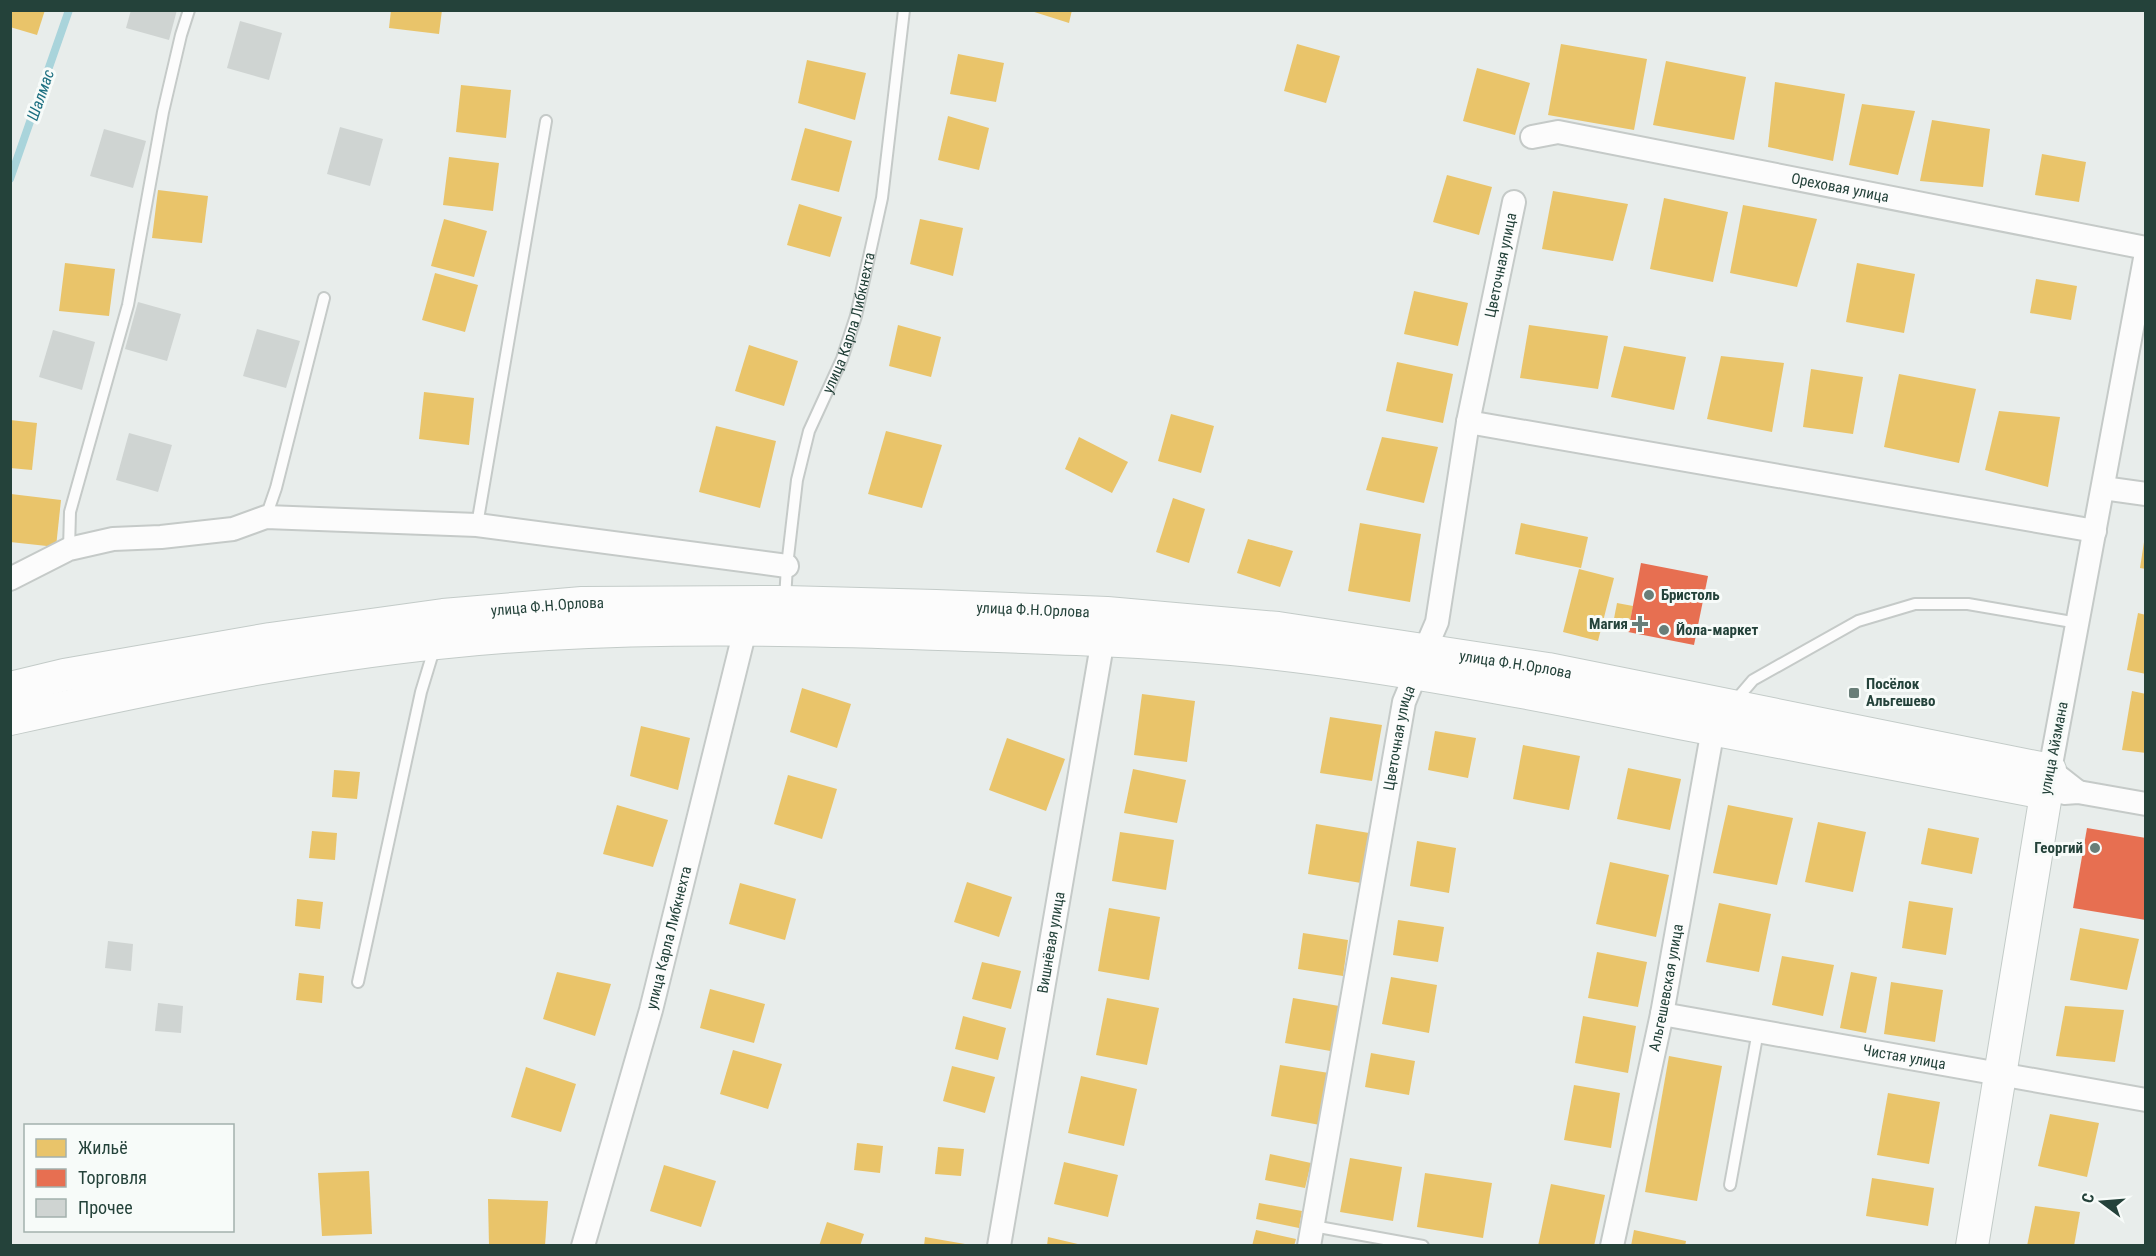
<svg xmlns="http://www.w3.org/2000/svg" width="2156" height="1256" viewBox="0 0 2156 1256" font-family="'Roboto Condensed',sans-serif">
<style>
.homes{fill:#e9c46a}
.shops{fill:#e76f51}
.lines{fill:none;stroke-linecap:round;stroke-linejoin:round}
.stream{stroke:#a9d4db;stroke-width:8}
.building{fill:#cfd4d2}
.lane-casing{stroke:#c5cac8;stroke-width:14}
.street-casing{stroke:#c5cac8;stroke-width:26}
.secondary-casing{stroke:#c3cbc8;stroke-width:34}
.lane{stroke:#fcfcfc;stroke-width:10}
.street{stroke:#fcfcfc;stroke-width:22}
.secondary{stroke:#fcfcfc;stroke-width:32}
.poi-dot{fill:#697e78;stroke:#f7fbf9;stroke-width:2}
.labels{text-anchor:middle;stroke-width:6;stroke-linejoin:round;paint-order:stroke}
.street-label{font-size:15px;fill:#24423a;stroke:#f7fbf9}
.poi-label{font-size:15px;font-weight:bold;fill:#24423a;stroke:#f7fbf9;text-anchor:start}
.water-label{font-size:16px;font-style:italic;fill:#1c6f80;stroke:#f7fbf9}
</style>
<rect width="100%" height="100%" fill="#e8edeb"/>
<g class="homes">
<path d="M10 10H45L37 35 10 27Z"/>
<path d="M391 10H442L439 34 389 28Z"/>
<path d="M1028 10H1072L1069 23Z"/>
<path d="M1297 44 1340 56 1326 103 1284 91Z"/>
<path d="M1561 44 1647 59 1634 130 1548 115Z"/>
<path d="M958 54 1004 63 996 102 950 94Z"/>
<path d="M807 60 866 73 855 120 798 103Z"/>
<path d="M1666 61 1746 77 1734 140 1653 125Z"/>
<path d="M1477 68 1530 83 1515 135 1463 121Z"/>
<path d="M1775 82 1845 94 1833 161 1768 147Z"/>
<path d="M461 85 511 90 506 138 456 132Z"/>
<path d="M1862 104 1915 111 1898 175 1849 165Z"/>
<path d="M948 116 989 128 979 170 938 160Z"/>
<path d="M1932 120 1990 129 1983 187 1920 181Z"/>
<path d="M805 128 852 141 839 192 791 180Z"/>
<path d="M2042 154 2086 162 2079 202 2035 195Z"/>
<path d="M449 157 499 163 493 211 443 205Z"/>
<path d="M1447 175 1492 187 1479 235 1433 222Z"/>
<path d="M158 190 208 196 202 243 152 238Z"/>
<path d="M1553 191 1628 204 1613 261 1542 249Z"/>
<path d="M1664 198 1728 212 1713 282 1650 269Z"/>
<path d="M799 204 842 217 830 257 787 245Z"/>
<path d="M1743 205 1817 219 1797 287 1730 273Z"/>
<path d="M444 219 487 231 474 277 431 266Z"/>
<path d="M920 219 963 228 953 276 910 264Z"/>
<path d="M65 263 115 269 109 316 59 311Z"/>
<path d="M1857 263 1915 274 1904 333 1846 322Z"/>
<path d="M435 273 478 285 465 332 422 320Z"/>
<path d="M2036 279 2077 286 2071 320 2030 313Z"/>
<path d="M1414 291 1468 303 1458 346 1404 334Z"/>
<path d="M898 325 941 337 931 377 889 366Z"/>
<path d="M1529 325 1608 336 1598 389 1520 378Z"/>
<path d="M749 345 798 361 784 406 735 391Z"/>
<path d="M1624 346 1686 357 1674 410 1611 397Z"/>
<path d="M1721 356 1784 363 1772 432 1707 419Z"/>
<path d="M1397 362 1453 374 1443 423 1386 411Z"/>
<path d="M1811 369 1863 377 1853 434 1803 427Z"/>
<path d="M1899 374 1976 389 1959 463 1884 447Z"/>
<path d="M424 392 474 398 469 445 419 439Z"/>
<path d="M1999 411 2060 417 2048 487 1985 470Z"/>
<path d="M1171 414 1214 426 1201 473 1158 461Z"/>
<path d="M10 420 37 423 32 470 10 468Z"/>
<path d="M716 426 776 441 760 508 699 492Z"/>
<path d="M886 431 942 445 922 508 868 494Z"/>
<path d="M1079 437 1128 462 1112 493 1065 469Z"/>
<path d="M1382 437 1438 447 1424 503 1366 490Z"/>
<path d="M11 494 61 500 56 547 10 542Z"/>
<path d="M1173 498 1205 509 1189 563 1156 552Z"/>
<path d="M1360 523 1421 534 1410 602 1348 591Z"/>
<path d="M1521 523 1588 537 1581 568 1515 554Z"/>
<path d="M1248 539 1293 551 1280 587 1237 573Z"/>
<path d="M2144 542H2146V569L2140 568Z"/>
<path d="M1579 569 1614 578 1598 641 1563 632Z"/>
<path d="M1617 603 1633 606 1628 632 1612 629Z"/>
<path d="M2138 613 2146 615V674L2127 670Z"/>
<path d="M802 688 851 704 837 748 790 732Z"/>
<path d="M2132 691 2146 694V753L2122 750Z"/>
<path d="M1142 694 1195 701 1187 762 1134 755Z"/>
<path d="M1330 717 1382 725 1372 781 1320 773Z"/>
<path d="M641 726 690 738 678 790 630 776Z"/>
<path d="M1435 731 1476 738 1468 778 1428 770Z"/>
<path d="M1007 738 1065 759 1046 811 989 790Z"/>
<path d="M1523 745 1580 756 1569 810 1513 799Z"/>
<path d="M1628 768 1681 779 1670 830 1617 819Z"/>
<path d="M1133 769 1186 780 1177 823 1124 813Z"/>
<path d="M334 770 360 772 357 799 332 797Z"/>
<path d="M788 775 837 789 822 839 774 824Z"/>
<path d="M617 805 668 820 653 867 603 854Z"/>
<path d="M1728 805 1793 818 1777 885 1713 873Z"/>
<path d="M1818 822 1866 832 1853 892 1805 882Z"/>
<path d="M1316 824 1369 833 1361 883 1308 874Z"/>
<path d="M1928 828 1979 838 1972 874 1921 864Z"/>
<path d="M312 831 337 833 335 860 309 858Z"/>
<path d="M1120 832 1174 840 1166 890 1112 881Z"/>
<path d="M1417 841 1456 848 1449 893 1410 886Z"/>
<path d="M1610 862 1669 875 1656 937 1596 924Z"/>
<path d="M967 882 1012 897 999 937 954 922Z"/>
<path d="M740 883 796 899 785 940 729 924Z"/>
<path d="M297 899 323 902 320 929 295 926Z"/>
<path d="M1909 901 1953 908 1946 955 1902 948Z"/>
<path d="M1719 903 1771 914 1759 972 1706 962Z"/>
<path d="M1109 908 1160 917 1149 980 1098 971Z"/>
<path d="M1398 920 1444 927 1438 962 1393 955Z"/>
<path d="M2080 928 2139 939 2127 990 2070 980Z"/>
<path d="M1303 933 1348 940 1343 976 1298 969Z"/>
<path d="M1597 952 1647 962 1638 1007 1588 998Z"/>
<path d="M1782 956 1834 965 1823 1016 1772 1005Z"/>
<path d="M982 962 1021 971 1011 1009 972 999Z"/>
<path d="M557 972 611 984 595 1036 543 1019Z"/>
<path d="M1851 972 1877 977 1866 1033 1840 1028Z"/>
<path d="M299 973 324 976 322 1003 296 1000Z"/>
<path d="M1391 977 1437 985 1429 1033 1382 1024Z"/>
<path d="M1891 982 1943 990 1935 1042 1884 1034Z"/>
<path d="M710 989 765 1004 754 1043 700 1028Z"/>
<path d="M1107 998 1159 1008 1147 1065 1096 1055Z"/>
<path d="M1293 998 1345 1007 1336 1052 1285 1043Z"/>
<path d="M2065 1006 2124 1010 2115 1062 2056 1056Z"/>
<path d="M963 1016 1006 1028 998 1060 955 1049Z"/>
<path d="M1583 1016 1636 1026 1628 1073 1575 1063Z"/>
<path d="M733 1050 782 1064 768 1109 720 1094Z"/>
<path d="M1371 1053 1415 1061 1409 1095 1365 1087Z"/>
<path d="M1669 1056 1722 1066 1697 1201 1645 1192Z"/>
<path d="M1280 1065 1329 1073 1320 1125 1271 1116Z"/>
<path d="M952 1066 995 1077 985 1113 943 1101Z"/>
<path d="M526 1067 576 1084 561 1132 511 1117Z"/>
<path d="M1081 1076 1137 1089 1124 1146 1068 1133Z"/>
<path d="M1574 1085 1620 1093 1611 1148 1564 1140Z"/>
<path d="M1888 1093 1940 1102 1929 1164 1877 1155Z"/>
<path d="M2050 1114 2099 1123 2087 1177 2038 1166Z"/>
<path d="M857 1143 883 1146 880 1173 854 1170Z"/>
<path d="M938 1147 964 1149 961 1176 935 1174Z"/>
<path d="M1270 1154 1311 1163 1305 1188 1265 1180Z"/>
<path d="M1350 1158 1402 1167 1393 1221 1340 1212Z"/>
<path d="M1064 1162 1118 1175 1108 1217 1054 1204Z"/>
<path d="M664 1165 716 1181 701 1227 650 1211Z"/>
<path d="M369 1171 372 1234 322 1236 318 1173Z"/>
<path d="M1425 1173 1492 1183 1483 1238 1417 1227Z"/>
<path d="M1872 1178 1934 1188 1928 1226 1866 1216Z"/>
<path d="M1551 1184 1605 1195 1594 1246H1538Z"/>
<path d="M488 1199 548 1201 545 1246H489Z"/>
<path d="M1259 1203 1302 1211 1299 1228 1256 1219Z"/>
<path d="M2035 1206 2080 1212 2074 1246H2027Z"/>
<path d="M827 1222 864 1234 860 1246H819Z"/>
<path d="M1256 1230 1296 1239 1294 1246H1252Z"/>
<path d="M1634 1230 1686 1241 1685 1246H1631Z"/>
<path d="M925 1237 965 1244V1246H924Z"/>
<path d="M1048 1237 1082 1245V1246H1047Z"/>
</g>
<g class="shops">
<path d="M1641 563 1708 576 1694 645 1628 632Z"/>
<path d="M2087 828 2146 838V920L2073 908Z"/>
</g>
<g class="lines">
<path class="stream" d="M10 179 69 10"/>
</g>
<g class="building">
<path d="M131 10H177L169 40 126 28Z"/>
<path d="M240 21 282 33 269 80 227 68Z"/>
<path d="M340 127 383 139 370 186 327 174Z"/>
<path d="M104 129 146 141 133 188 90 176Z"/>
<path d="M138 302 181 314 167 361 125 349Z"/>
<path d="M257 329 300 341 286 388 243 376Z"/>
<path d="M53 330 95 342 82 390 39 377Z"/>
<path d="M129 433 172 445 158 492 116 480Z"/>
<path d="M108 941 133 944 131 971 105 968Z"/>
<path d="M158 1003 183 1006 181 1033 155 1031Z"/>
</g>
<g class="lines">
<defs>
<g id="lane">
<path d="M266 517 276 488 324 298"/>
<path d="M477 525 546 121"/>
<path d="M69 549 70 512 128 305 163 112 181 35 189 10"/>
<path id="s1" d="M785 599 787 566 797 480 809 431 842 359 856 316 882 198 904 10"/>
<path d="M1735 701 1753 680 1858 621 1915 604H1968L2078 623"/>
<path d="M358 982 421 692 435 646"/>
<path d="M1730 1185 1758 1031"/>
<path d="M1313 1226 1423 1246"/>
</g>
<g id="street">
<path id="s2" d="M1532 137 1558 132 2146 248"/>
<path d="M1468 422 2095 531"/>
<path d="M2103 488 2146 494"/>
<path d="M10 579 69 549 113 539 161 537 233 529 266 517 477 525 787 566"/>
<path id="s3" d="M1425 650 1437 622 1468 422 1514 202"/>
<path d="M2078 792 2050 770 2146 253"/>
<path d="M2064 793 2078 792 2146 804"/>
<path id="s4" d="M1662 1014 2146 1100"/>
<path id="s5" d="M583 1246 651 1010 745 630"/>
<path id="s6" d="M999 1246 1103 639"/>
<path id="s7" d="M1309 1246 1404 702 1416 673"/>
<path id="s8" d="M1612 1246 1662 1014 1713 729"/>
</g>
<g id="secondary">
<path id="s9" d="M10 688 64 675 270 639 443 615 582 603 785 602 936 606 1107 613 1278 628 1548 669 2050 770 1972 1246"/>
<path d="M10 719C151 688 294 658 437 643 595 626 754 628 912 633 1019 637 1126 639 1232 649 1383 664 1532 693 1680 723 1802 747 1924 770 2045 793"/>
</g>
</defs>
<use href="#lane" class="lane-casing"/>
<use href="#street" class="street-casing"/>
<use href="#secondary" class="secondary-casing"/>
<use href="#lane" class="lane"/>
<use href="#street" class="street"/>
<use href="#secondary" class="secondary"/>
</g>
<g class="poi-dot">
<circle cx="1649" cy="595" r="6"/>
<path d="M1637 615h6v6h6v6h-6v6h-6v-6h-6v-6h6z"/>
<circle cx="1664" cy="630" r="6"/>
<rect x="1848" y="687" width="12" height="12" rx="3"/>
<circle cx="2095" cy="848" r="6"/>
</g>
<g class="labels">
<g class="street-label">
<text dy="5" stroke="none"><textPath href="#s2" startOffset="314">Ореховая улица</textPath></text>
<text dy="5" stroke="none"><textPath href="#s3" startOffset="393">Цветочная улица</textPath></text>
<text dy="5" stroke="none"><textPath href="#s1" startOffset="286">улица Карла Либкнехта</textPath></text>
<text dy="5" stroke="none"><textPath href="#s9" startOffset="544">улица Ф.Н.Орлова</textPath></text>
<text dy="5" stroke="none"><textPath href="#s9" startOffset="1030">улица Ф.Н.Орлова</textPath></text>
<text dy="5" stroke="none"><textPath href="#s9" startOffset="1516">улица Ф.Н.Орлова</textPath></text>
<text dy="5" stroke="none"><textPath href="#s7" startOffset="516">Цветочная улица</textPath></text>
<text transform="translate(2054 748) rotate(-79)" y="5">улица Айзмана</text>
<text dy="5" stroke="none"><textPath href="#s5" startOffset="320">улица Карла Либкнехта</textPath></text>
<text dy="5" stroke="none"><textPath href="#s6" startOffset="308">Вишнёвая улица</textPath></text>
<text dy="5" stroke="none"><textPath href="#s8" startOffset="264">Альгешевская улица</textPath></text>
<text dy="5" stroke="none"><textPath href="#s4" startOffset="246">Чистая улица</textPath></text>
</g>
<g class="poi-label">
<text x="1661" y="600">Бристоль</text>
<text x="1628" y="629" text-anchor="end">Магия</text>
<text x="1676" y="635">Йола-маркет</text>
<text x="1866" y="689">Посёлок<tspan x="1866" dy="17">Альгешево</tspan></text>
<text x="2083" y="853" text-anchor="end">Георгий</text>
</g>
<g class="water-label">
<text transform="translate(40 95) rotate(-71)" y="6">Шалмас</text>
</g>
</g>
<rect width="2156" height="1256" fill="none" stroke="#24423a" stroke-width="24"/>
<rect x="24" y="1124" width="210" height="108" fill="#f7fbf9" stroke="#a3b1ad" stroke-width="1.5"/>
<rect x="36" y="1139" width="30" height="18" fill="#e9c46a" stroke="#a3b1ad" stroke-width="1.5"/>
<text x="78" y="1154" font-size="18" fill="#24423a">Жильё</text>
<rect x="36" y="1169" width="30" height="18" fill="#e76f51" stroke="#a3b1ad" stroke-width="1.5"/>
<text x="78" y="1184" font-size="18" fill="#24423a">Торговля</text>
<rect x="36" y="1199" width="30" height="18" fill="#cfd4d2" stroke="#a3b1ad" stroke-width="1.5"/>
<text x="78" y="1214" font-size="18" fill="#24423a">Прочее</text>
<g transform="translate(2102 1202) rotate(286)" stroke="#f7fbf9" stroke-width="4.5" paint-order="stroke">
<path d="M0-4.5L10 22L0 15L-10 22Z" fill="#24423a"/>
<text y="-9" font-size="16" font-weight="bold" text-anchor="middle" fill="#24423a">С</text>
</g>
</svg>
